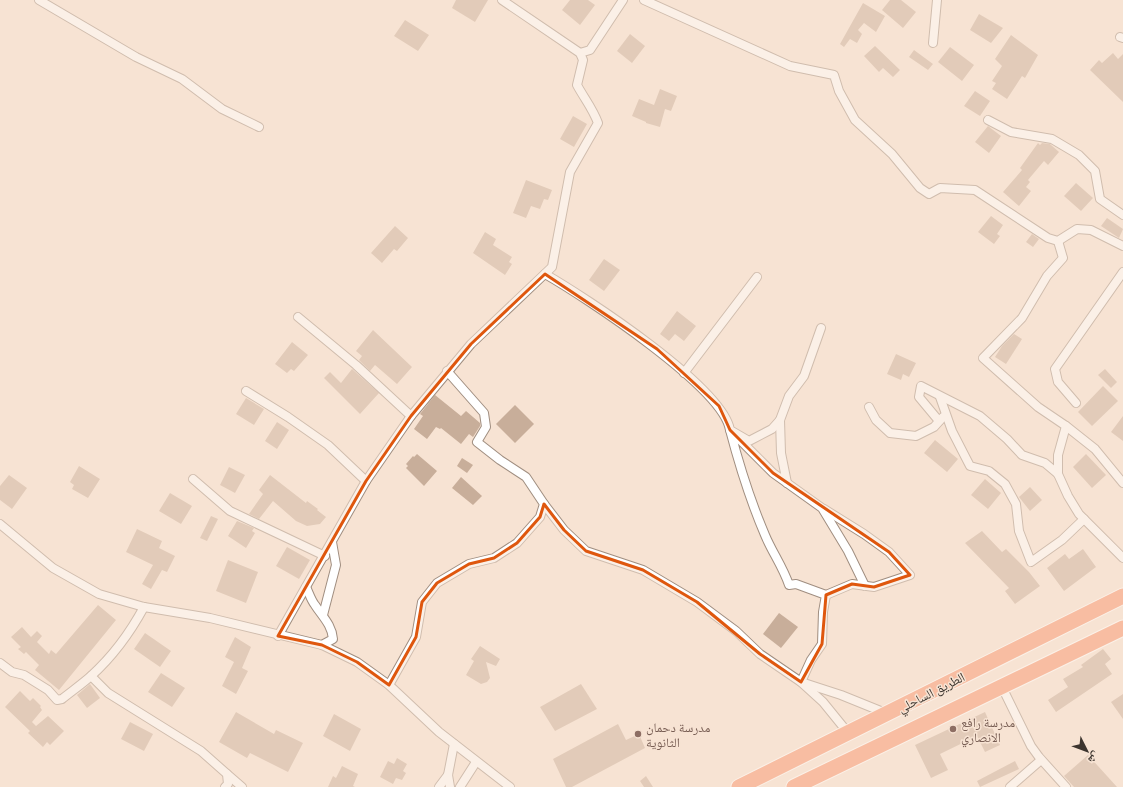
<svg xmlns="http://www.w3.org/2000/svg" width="1123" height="787" viewBox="0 0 1123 787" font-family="'Exo 2','Noto Naskh Arabic',sans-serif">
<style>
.building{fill:#c8ae9a}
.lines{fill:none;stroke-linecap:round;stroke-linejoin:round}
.street-casing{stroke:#a08e80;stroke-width:10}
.highway-casing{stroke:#fff;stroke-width:17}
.street{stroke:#fff;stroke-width:8}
.highway{stroke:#f88f66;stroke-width:15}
.marked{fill:none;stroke:#df570e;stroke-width:3;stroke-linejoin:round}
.education-dot{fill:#8d6e63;stroke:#f7e3d3;stroke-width:1.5}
.labels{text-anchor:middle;stroke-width:3;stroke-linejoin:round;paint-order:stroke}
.street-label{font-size:13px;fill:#3c342e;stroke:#f7e3d3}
.education-label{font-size:13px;fill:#785e54;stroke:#f7e3d3;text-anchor:start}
</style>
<rect width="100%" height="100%" fill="#f7e3d3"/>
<g class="building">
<path d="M456 0H488L475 22 452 8Z"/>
<path d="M570 0H588L595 5 580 25 562 10Z"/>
<path d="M890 0H901L916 12 903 28 882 10Z"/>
<path d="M863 3 885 16 876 32 864 23 858 30 862 34 857 43 850 39 844 47 840 44Z"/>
<path d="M979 14 1003 28 991 43 970 30Z"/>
<path d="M405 20 429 35 418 51 394 36Z"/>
<path d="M630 34 645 46 632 63 617 51Z"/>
<path d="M1011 35 1038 55 1025 78 1022 76 1007 99 992 89 996 83 992 81 1002 66 995 59Z"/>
<path d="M875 46 900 70 893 77 883 68 879 72 864 56Z"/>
<path d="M950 47 974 65 962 81 938 62Z"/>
<path d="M914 50 933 64 928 70 909 57Z"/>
<path d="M1113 53 1118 59 1123 54V102L1090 70 1099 60 1102 63Z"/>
<path d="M660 89 677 96 671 111 665 109 660 127 646 123V122L632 116 639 99 654 105Z"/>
<path d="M975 91 990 101 980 116 964 106Z"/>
<path d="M573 116 587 124 574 147 560 139Z"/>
<path d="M988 126 1001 136 989 153 975 142Z"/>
<path d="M1038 143 1040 145 1042 143 1050 144 1059 152 1048 165 1044 161 1028 180 1030 182 1026 187 1031 191 1019 206 1003 192 1022 170 1020 168Z"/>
<path d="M526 180 552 190 548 200 544 199 540 209 531 206 526 218 513 213Z"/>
<path d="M1076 183 1093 198 1081 211 1064 196Z"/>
<path d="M991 216 1003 225 997 234 1000 236 994 244 978 232Z"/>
<path d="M1107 218 1123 229 1119 238 1101 226Z"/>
<path d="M395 226 408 238 397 251 394 249 382 263 371 253Z"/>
<path d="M485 232 496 239 493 245 512 257 509 262 512 264 505 275 473 253Z"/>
<path d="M1032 234 1039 239 1033 247 1026 242Z"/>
<path d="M604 259 620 270 604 291 589 280Z"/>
<path d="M677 311 696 326 684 341 675 334 669 341 660 334Z"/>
<path d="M373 330 412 367 397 384 375 365 370 371 359 360 362 356 356 351Z"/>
<path d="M1014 334 1022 339 1006 364 995 357 1002 346Z"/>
<path d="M292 342 308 355 294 371 291 369 287 373 275 364Z"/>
<path d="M896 354 916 363 909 377 903 374 901 380 887 374Z"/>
<path d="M352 369 379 393 360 414 324 378 330 372 341 383Z"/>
<path d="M1105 369 1117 382 1111 388 1098 375Z"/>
<path d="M1103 386 1118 401 1092 426 1078 412Z"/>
<path d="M435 395 461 416 466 411 480 423V426L473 437 469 434 461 444 441 428 440 429 436 427 427 439 414 429 423 416 420 414Z"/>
<path d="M246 398 264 409 254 425 236 414Z"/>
<path d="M515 405 534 424 515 443 496 424Z"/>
<path d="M1123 416V441L1111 432Z"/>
<path d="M277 422 289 430 277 449 265 441Z"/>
<path d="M935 440 958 459 947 472 924 453Z"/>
<path d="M417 454 437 471 424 486 406 468 408 466 406 464 413 456 414 457Z"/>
<path d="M1086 454 1106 475 1092 488 1073 467Z"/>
<path d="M462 458 473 465 467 473 457 466Z"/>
<path d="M79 466 100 479 88 498 72 489 74 485 70 482Z"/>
<path d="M229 467 245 475 235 493 220 485Z"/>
<path d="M9 475 27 488 12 509 0 500V486Z"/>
<path d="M270 475 306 503 307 501 318 509 317 510 326 517 320 524 307 526 296 521 273 501 259 519 249 514 263 494 259 490Z"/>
<path d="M461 477 482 496 473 505 452 488Z"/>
<path d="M985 479 1001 493 988 509 971 495Z"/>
<path d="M1030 487 1042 500 1030 511 1019 497Z"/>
<path d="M170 493 192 506 181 524 159 511Z"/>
<path d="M211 516 218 519 207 541 200 538Z"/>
<path d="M237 521 254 528 252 531 255 533 246 548 228 536Z"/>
<path d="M137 529 162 541 159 548 175 556 167 572 162 570 151 589 142 584 153 565 126 552Z"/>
<path d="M982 531 1002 552 1006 549 1029 572 1040 586 1015 604 1005 591 1009 588 965 543Z"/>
<path d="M287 547 310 560 299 579 276 566Z"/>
<path d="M1083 549 1096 567 1064 591 1047 568 1065 554 1069 559Z"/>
<path d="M228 560 258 572 246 603 216 591Z"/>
<path d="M98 605 116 620 59 690 35 670 39 665 26 652 24 654 18 649 21 647 11 637 22 627 31 637 37 631 42 636 37 642 49 654 51 650 56 654Z"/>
<path d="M779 613 798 627 781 648 763 634Z"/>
<path d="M145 633 171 651 160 667 134 649Z"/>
<path d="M235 637 251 647 242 668 248 671 236 694 222 686 234 662 225 657Z"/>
<path d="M480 646 500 659 496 666 486 662 490 678 487 682 481 684 466 675 474 661 471 659Z"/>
<path d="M1103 649 1111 659 1105 664 1112 674 1056 712 1048 700 1068 687 1063 679 1083 667 1081 665Z"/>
<path d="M161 673 185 688 172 707 148 692Z"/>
<path d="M90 684 100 698 87 708 77 695Z"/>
<path d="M581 684 597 709 555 731 540 707Z"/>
<path d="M20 691 30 701 33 698 41 706 40 707 42 710 32 722 36 726 48 716 64 731 50 745 47 742 43 747 28 733 30 731 5 707Z"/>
<path d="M1123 694V719L1111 702Z"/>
<path d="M236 712 274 734 276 730 303 743 288 772 250 753 247 758 219 742Z"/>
<path d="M985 712 1000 745 985 752 977 736 940 754 948 770 931 778 915 745Z"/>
<path d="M334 714 361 729 350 751 323 736Z"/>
<path d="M130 722 153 734 144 751 121 739Z"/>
<path d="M618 724 626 740 639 734 645 748 572 787H566L553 759Z"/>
<path d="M1088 755 1117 787H1074L1064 776Z"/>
<path d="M397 758 407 764 403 771 406 773 402 780 396 778 393 784 380 777 388 761 394 764Z"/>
<path d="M1015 761 1019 769 980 787 977 781Z"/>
<path d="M342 766 358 774 353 786 355 787H328L333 776 336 778Z"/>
<path d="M646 776 653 787H644L640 781Z"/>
</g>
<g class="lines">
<defs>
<g id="street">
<path d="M39 0 136 57 182 79 222 109 259 127"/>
<path d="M644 0 790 66 834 75 839 91 855 120 892 154 920 188 929 194 940 188 975 190 1048 238 1058 241 1077 229 1091 230 1123 246"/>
<path d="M1120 37 1123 38"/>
<path d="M933 43 937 0"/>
<path d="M580 53 590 50 623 0"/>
<path d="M988 120 1011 132 1052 139 1079 155 1095 171 1100 199 1123 215"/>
<path d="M545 274C585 297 723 387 730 430L749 441 772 429 780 420"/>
<path d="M298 317 356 365 411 416"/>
<path d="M684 373 757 277"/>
<path d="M246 391 288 417 328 445 366 481"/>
<path d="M940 397 952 431 970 466 989 471 1005 484 1016 504 1019 531 1031 562 1062 540 1084 519"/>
<path d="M1076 403 1058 382 1055 369 1123 272"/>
<path d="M869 407 876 420 890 433 916 436 934 427 943 417"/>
<path d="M939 421 919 397 921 386 980 416 1007 439 1022 455 1045 463 1058 474 1068 496 1079 514 1123 558"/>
<path d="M1066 426 1095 449 1123 483"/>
<path d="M1058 474V455L1066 426 1038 407 983 358 1022 318 1047 276 1063 258 1058 241"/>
<path d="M193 479 230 511 325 556"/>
<path d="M787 483 781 453 780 420 789 396 804 376 821 328"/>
<path d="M544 504 564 530 586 551 643 570 697 602 736 631 760 654 801 682 823 702 849 734"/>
<path d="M824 509 864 534 889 552 910 575 874 587 852 584 826 595"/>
<path d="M0 524 53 568 99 594 144 607 210 618 322 645 357 662 389 685 439 732 510 787"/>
<path d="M865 586 848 551 822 508 773 473 730 430C740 468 750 500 765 535 772 552 783 567 789 585L796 584 826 595 823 612 822 644 811 660 801 682 841 695 888 714"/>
<path d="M306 587C309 593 311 600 315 605 322 616 332 625 333 639L322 645"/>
<path d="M323 615 336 565 332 542"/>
<path d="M278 636 366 481 411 416 471 344 552 267 570 172 598 123C593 109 584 98 577 85L583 60 580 53 502 0"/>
<path d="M0 663 12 672 24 675 48 690 57 700 62 699C72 691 82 684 91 676 112 657 131 631 144 607"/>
<path d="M91 676 108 693 201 751 227 774 228 784 225 787"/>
<path d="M389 685 416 637 422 602 437 583 469 564 494 558 517 543 540 517 544 504 526 477 500 460 477 442 486 427 484 413 447 371"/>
<path d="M1001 685 1031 746 1039 757 1066 787"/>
<path d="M227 774 242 787"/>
<path d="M439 787 448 775"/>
<path d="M450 787 448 775 454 744"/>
<path d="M460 787 476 762"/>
<path d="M1010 787 1041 760"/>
</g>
<g id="highway">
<path d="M739 787 1123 596"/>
<path d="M794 787 1123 628"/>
</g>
</defs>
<use href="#street" class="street-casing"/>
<use href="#highway" class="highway-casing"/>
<use href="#street" class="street"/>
<use href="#highway" class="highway"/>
</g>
<path d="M0 0H1123V787H0ZM545 274 657 349 719 406 730 430 773 473 889 552 910 575 874 587 852 584 826 595 822 644 801 682 760 654 697 602 643 570 586 551 564 530 544 504 540 517 517 543 494 558 469 564 437 583 422 602 416 637 389 685 357 662 322 645 278 636 366 481 411 416 471 344Z" fill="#f7e3d3" fill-opacity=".55" fill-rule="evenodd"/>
<path class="marked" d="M545 274 657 349 719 406 730 430 773 473 889 552 910 575 874 587 852 584 826 595 822 644 801 682 760 654 697 602 643 570 586 551 564 530 544 504 540 517 517 543 494 558 469 564 437 583 422 602 416 637 389 685 357 662 322 645 278 636 366 481 411 416 471 344Z"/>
<g class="education-dot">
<circle cx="953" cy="729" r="4"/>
<circle cx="638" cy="734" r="4"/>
</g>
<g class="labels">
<g class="street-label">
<text transform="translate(931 692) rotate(-27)" y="5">الطريق الساحلي</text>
</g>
<g class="education-label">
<text x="961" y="727">مدرسة رافع<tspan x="961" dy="15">الانصاري</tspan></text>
<text x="646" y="732">مدرسة دحمان<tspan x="646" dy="15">الثانوية</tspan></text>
</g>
</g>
<g transform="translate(1087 751) rotate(132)" stroke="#f7e3d3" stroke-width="3" paint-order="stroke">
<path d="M0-3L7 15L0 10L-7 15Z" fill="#3c342e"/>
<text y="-6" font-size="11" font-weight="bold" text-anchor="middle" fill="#3c342e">ش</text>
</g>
</svg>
